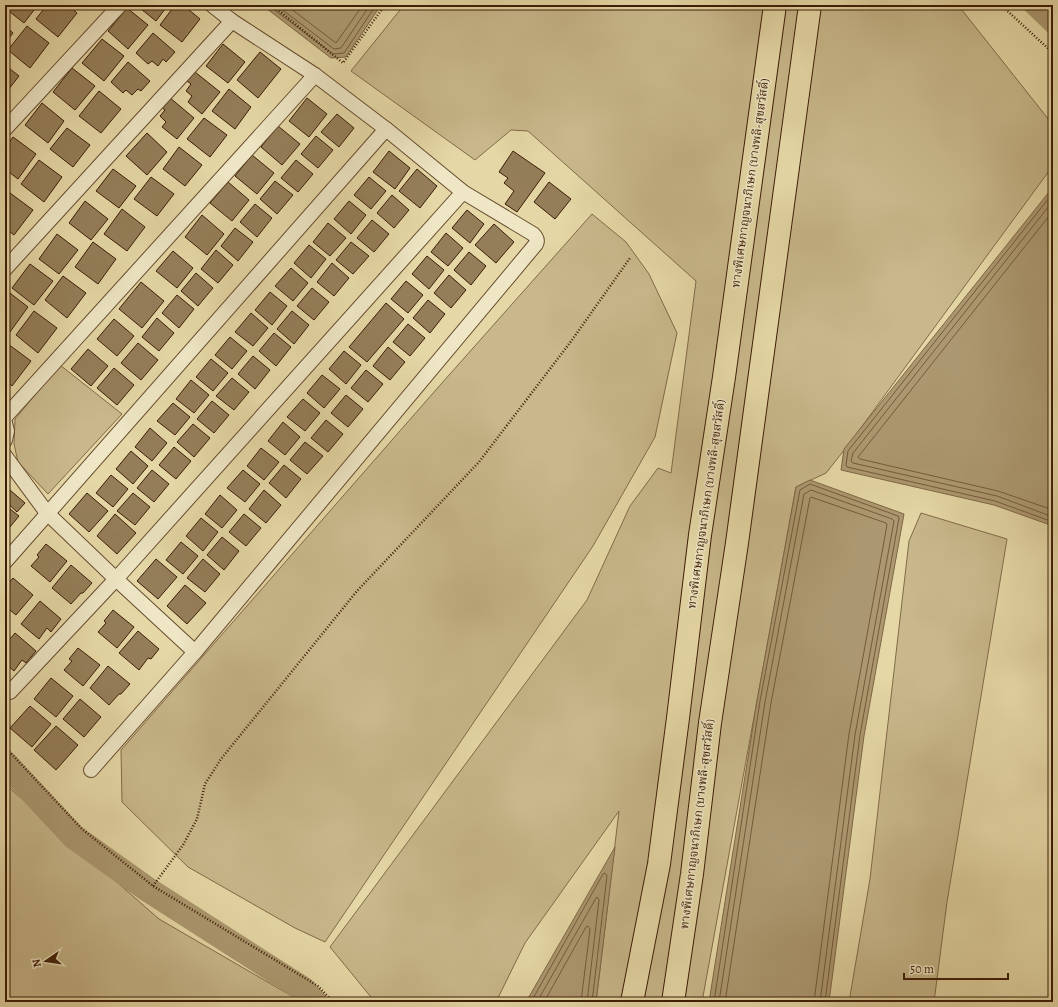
<svg xmlns="http://www.w3.org/2000/svg" width="1058" height="1007" viewBox="0 0 1058 1007" font-family="Alegreya,'Noto Serif Thai',serif">
<style>
.green{fill:#c8b88b;stroke:#826a48}
.water{fill:#ac9870;stroke:#7f6646}
.lines{fill:none;stroke-linecap:round;stroke-linejoin:round}
.shore{stroke:#745a3b;stroke-width:1}
.canal{stroke:#ac9870;stroke-width:15}
.river{stroke:#ac9870;stroke-width:25}
.building{fill:#947e59;stroke:#3c1c06}
.minor-casing{stroke:#664b2e;stroke-width:16}
.motorway-casing{stroke:#3c1c06;stroke-width:24}
.path{stroke:#3c1c06;stroke-width:2.5;stroke-dasharray:1 2;stroke-linecap:butt}
.minor{stroke:#eee6c5;stroke-width:14}
.motorway{stroke:#e5d8a6;stroke-width:22}
.labels{text-anchor:middle;stroke-width:3;stroke-linejoin:round;paint-order:stroke}
.street-label{font-size:12px;fill:#3c1c06;stroke:#eee6c5}
</style>
<rect width="100%" height="100%" fill="#e5d8a6"/>
<filter id="stains"><feTurbulence type="fractalNoise" baseFrequency=".005" numOctaves="4"/><feColorMatrix values="0 0 0 0 .2 0 0 0 0 .09 0 0 0 0 .02 0 0 0 .5 -.17"/></filter>
<radialGradient id="worn" r=".72"><stop offset=".6" stop-color="#630" stop-opacity="0"/><stop offset="1" stop-color="#630" stop-opacity=".3"/></radialGradient>
<g class="green">
<path d="M404 5H958L1053 125V156L1049 171 849 444 826 473 796 487 702 1002H596L619 811 525 943 496 1002H375L330 947 587 600 630 506 658 468 671 473 696 281 528 131 511 130 475 160 351 71Z"/>
<path d="M592 214 626 242 649 274 677 333 655 437 593 546 325 942 295 928 188 867 122 802 121 750 434 392Z"/>
<path d="M60 365 122 414 48 494 18 462 14 444 15 419Z"/>
<path d="M921 513 1007 539 947 902 934 1002H849L870 879 909 541Z"/>
<path d="M5 784 159 919 302 1002H5Z"/>
</g>
<g class="water">
<path d="M262 5H381L346 57 331 58Z"/>
<path d="M1053 187V526L994 505 841 470 844 449Z"/>
<path d="M810 480 904 514 864 736 829 1002H709L757 701 796 487Z"/>
<path d="M615 847 596 1002H526Z"/>
</g>
<g class="lines">
<g class="shore">
<path d="M268 5 333 54 344 53 376 5"/>
<path d="M276 5 334 49 341 48 370 5"/>
<path d="M286 5 336 43 363 5"/>
<path d="M1053 193 848 451 846 465 847 467 995 501 1053 522"/>
<path d="M1053 201 853 453 851 461 853 463 997 496 1053 517"/>
<path d="M1053 211 858 457 860 459 998 491 1053 510"/>
<path d="M531 1002 603 874 605 873 607 876 592 1002"/>
<path d="M537 1002 596 898 597 897 599 900 587 1002"/>
<path d="M544 1002 586 927 588 926 590 929 581 1002"/>
<path d="M714 1002 760 701 800 490 810 484 898 516 899 518 860 735 825 1002"/>
<path d="M719 1002 765 702 804 494 811 490 892 519 894 521 855 735 820 1002"/>
<path d="M725 1002 771 703 810 498 811 497 886 523 887 525 849 734 814 1002"/>
</g>
<path class="canal" d="M1030 5 1053 27"/>
<path class="river" d="M5 763 74 837 147 889 303 989 315 1002"/>
</g>
<g class="building">
<path d="M5 5H38L24 23 5 8Z"/>
<path d="M47 5H68L77 13 58 37 36 19Z"/>
<path d="M136 5H168L156 21Z"/>
<path d="M175 5H183L200 19 182 42 160 25Z"/>
<path d="M127 8 148 25 128 49 108 31Z"/>
<path d="M5 26 13 33 5 43Z"/>
<path d="M27 26 49 43 30 68 8 50Z"/>
<path d="M153 33 175 52 166 62 163 59 158 66 152 61 148 64 136 53Z"/>
<path d="M102 39 124 56 104 81 82 63Z"/>
<path d="M223 44 245 62 228 83 206 66Z"/>
<path d="M260 52 281 69 258 98 237 80Z"/>
<path d="M128 62 150 81 141 91 138 89 132 95 126 90 123 93 111 82Z"/>
<path d="M5 65 19 76 5 94Z"/>
<path d="M72 68 95 86 75 110 53 92Z"/>
<path d="M195 72 220 92 202 114 188 102 192 96 186 91 191 84 187 81Z"/>
<path d="M229 89 251 107 235 129 212 111Z"/>
<path d="M99 91 121 109 101 133 79 116Z"/>
<path d="M169 97 194 118 177 139 162 127 166 122 160 116 165 110 161 107Z"/>
<path d="M307 98 327 114 309 137 289 121Z"/>
<path d="M42 103 64 121 48 143 25 125Z"/>
<path d="M337 114 354 128 339 147 321 132Z"/>
<path d="M204 118 227 135 210 157 187 139Z"/>
<path d="M278 126 300 144 282 165 261 147Z"/>
<path d="M67 128 90 145 73 167 50 149Z"/>
<path d="M147 133 167 152 147 175 126 156Z"/>
<path d="M316 136 333 150 318 168 301 154Z"/>
<path d="M13 137 36 154 18 179 5 169V148Z"/>
<path d="M179 147 202 165 185 186 163 169Z"/>
<path d="M389 151 410 168 395 189 373 172Z"/>
<path d="M513 151 545 173 517 212 505 204 514 191 504 183 508 178 499 172Z"/>
<path d="M252 155 274 173 257 194 235 176Z"/>
<path d="M39 160 62 177 44 202 21 184Z"/>
<path d="M296 160 313 174 298 192 281 178Z"/>
<path d="M113 169 136 186 119 208 96 191Z"/>
<path d="M417 169 437 186 420 208 399 191Z"/>
<path d="M151 177 174 194 157 216 134 199Z"/>
<path d="M369 177 386 191 371 209 354 195Z"/>
<path d="M275 181 293 195 277 214 260 199Z"/>
<path d="M228 182 249 200 232 221 210 203Z"/>
<path d="M549 182 571 199 555 219 534 202Z"/>
<path d="M10 193 33 210 14 235 5 228V200Z"/>
<path d="M392 195 409 210 394 228 377 213Z"/>
<path d="M85 201 108 219 91 240 69 223Z"/>
<path d="M349 201 366 215 351 234 334 219Z"/>
<path d="M255 204 272 218 257 237 240 222Z"/>
<path d="M122 209 145 227 127 251 104 234Z"/>
<path d="M467 210 484 224 470 243 452 228Z"/>
<path d="M202 215 224 234 207 255 185 237Z"/>
<path d="M372 220 389 234 374 252 357 238Z"/>
<path d="M328 223 346 238 330 256 313 242Z"/>
<path d="M494 224 514 242 496 263 475 245Z"/>
<path d="M235 228 253 242 238 261 221 246Z"/>
<path d="M446 233 463 248 448 266 431 252Z"/>
<path d="M57 234 78 250 59 274 39 259Z"/>
<path d="M93 242 116 259 98 284 75 267Z"/>
<path d="M351 242 369 256 353 274 336 260Z"/>
<path d="M309 245 326 259 311 278 294 263Z"/>
<path d="M216 250 233 265 218 283 201 269Z"/>
<path d="M173 251 193 268 177 288 156 271Z"/>
<path d="M469 252 486 266 471 285 454 270Z"/>
<path d="M427 256 444 270 429 289 412 274Z"/>
<path d="M332 263 349 278 334 296 317 282Z"/>
<path d="M30 264 53 281 34 305 12 288Z"/>
<path d="M291 268 308 283 293 301 275 286Z"/>
<path d="M196 273 213 288 198 306 181 291Z"/>
<path d="M449 275 466 290 451 308 434 293Z"/>
<path d="M63 276 86 293 67 318 45 300Z"/>
<path d="M406 281 423 295 408 313 391 299Z"/>
<path d="M141 282 164 301 142 328 119 309Z"/>
<path d="M312 288 329 302 314 320 297 306Z"/>
<path d="M6 290 28 307 10 332 5 328Z"/>
<path d="M270 292 287 306 272 325 255 310Z"/>
<path d="M177 295 194 309 179 328 162 313Z"/>
<path d="M428 300 445 314 430 333 413 318Z"/>
<path d="M386 303 404 319 367 362 349 347Z"/>
<path d="M34 311 57 328 38 353 16 335Z"/>
<path d="M292 311 309 325 294 344 277 329Z"/>
<path d="M251 313 268 328 253 346 235 332Z"/>
<path d="M157 318 174 333 159 351 142 337Z"/>
<path d="M114 319 134 336 117 356 97 339Z"/>
<path d="M408 324 425 338 410 356 393 342Z"/>
<path d="M274 333 291 347 276 366 259 351Z"/>
<path d="M230 337 247 351 232 369 215 355Z"/>
<path d="M138 343 158 360 141 380 121 363Z"/>
<path d="M8 344 31 361 12 386 5 380V348Z"/>
<path d="M388 347 405 362 390 380 373 366Z"/>
<path d="M88 349 108 366 91 386 71 369Z"/>
<path d="M344 351 361 365 346 384 329 369Z"/>
<path d="M253 356 270 370 255 389 238 374Z"/>
<path d="M211 359 228 373 213 391 196 377Z"/>
<path d="M114 368 134 385 117 405 97 388Z"/>
<path d="M366 370 383 384 368 402 351 388Z"/>
<path d="M322 375 340 389 324 408 307 393Z"/>
<path d="M232 378 249 392 234 410 216 396Z"/>
<path d="M191 380 209 395 194 413 176 399Z"/>
<path d="M346 395 363 409 348 427 331 413Z"/>
<path d="M303 399 320 413 305 431 287 417Z"/>
<path d="M212 401 229 415 214 433 197 419Z"/>
<path d="M173 403 190 417 175 435 157 421Z"/>
<path d="M326 420 343 434 328 452 311 438Z"/>
<path d="M283 422 300 437 285 455 268 441Z"/>
<path d="M193 424 210 438 194 457 177 442Z"/>
<path d="M150 428 167 443 152 461 135 447Z"/>
<path d="M305 442 323 456 307 474 290 460Z"/>
<path d="M174 447 191 461 176 479 159 465Z"/>
<path d="M261 448 279 462 264 480 247 466Z"/>
<path d="M131 451 148 466 133 484 116 469Z"/>
<path d="M284 465 301 479 286 498 269 483Z"/>
<path d="M152 470 169 484 154 502 137 488Z"/>
<path d="M243 470 260 484 245 502 227 488Z"/>
<path d="M111 475 128 489 113 507 96 493Z"/>
<path d="M10 490 25 503 17 512 5 501V495Z"/>
<path d="M264 490 281 505 266 523 249 509Z"/>
<path d="M87 493 108 511 89 532 69 514Z"/>
<path d="M133 493 150 507 135 525 117 511Z"/>
<path d="M220 495 237 510 222 528 205 514Z"/>
<path d="M5 505 19 516 5 533Z"/>
<path d="M115 514 136 533 117 554 97 536Z"/>
<path d="M244 514 261 528 246 546 229 532Z"/>
<path d="M201 518 218 532 203 551 186 536Z"/>
<path d="M222 537 239 551 224 570 207 555Z"/>
<path d="M181 542 198 556 183 574 166 560Z"/>
<path d="M46 544 67 561 50 582 31 566 39 557 37 555Z"/>
<path d="M156 559 177 577 158 599 137 581Z"/>
<path d="M203 559 220 574 205 592 187 578Z"/>
<path d="M71 565 92 583 83 593H81L71 604 52 588Z"/>
<path d="M13 578 33 595 16 615 5 606V587Z"/>
<path d="M185 585 206 603 187 624 167 606Z"/>
<path d="M40 601 61 619 51 632 47 628 39 639 21 624Z"/>
<path d="M113 610 134 627 117 648 98 632 106 623 104 621Z"/>
<path d="M138 631 159 649 151 659 148 658 139 670 119 653Z"/>
<path d="M15 633 36 651 26 663 22 660 14 671 5 663V645Z"/>
<path d="M78 648 100 665 83 686 64 670 72 661 69 659Z"/>
<path d="M108 666 130 684 121 694H119L109 705 90 688Z"/>
<path d="M51 678 73 696 56 717 34 699Z"/>
<path d="M80 699 101 717 84 737 63 719Z"/>
<path d="M30 706 51 724 32 747 10 728Z"/>
<path d="M56 726 78 745 56 770 34 750Z"/>
</g>
<g class="lines">
<defs>
<g id="minor">
<path d="M5 129 120 5"/>
<path d="M5 269 232 21"/>
<path d="M5 417 315 75"/>
<path d="M5 423 7 431 5 440"/>
<path d="M5 456 47 513 116 579 195 652"/>
<path d="M5 562 386 129"/>
<path d="M10 692 116 579 463 192"/>
<path d="M91 770 195 652 536 244C538 240 536 237 533 234L463 192 386 129 315 75 232 21 212 5"/>
</g>
<g id="motorway">
<path d="M632 1002 659 864 678 718 700 535 724 377 775 5"/>
<path d="M673 1002 692 874 710 723 737 543 810 5"/>
</g>
</defs>
<use href="#minor" class="minor-casing"/>
<use href="#motorway" class="motorway-casing"/>
<g class="path">
<path d="M272 5 343 63 385 5"/>
<path d="M1001 5 1053 53"/>
<path d="M5 747 82 829 153 886 318 986 333 1002"/>
<path d="M153 886 183 845 197 819 205 784 221 759 357 591 479 462 572 340 630 258"/>
</g>
<use href="#minor" class="minor"/>
<use href="#motorway" class="motorway"/>
</g>
<g class="labels">
<g class="street-label">
<text transform="translate(750 183) rotate(-82)" y="4">ทางพิเศษกาญจนาภิเษก (บางพลี-สุขสวัสดิ์)</text>
<text transform="translate(706 504) rotate(-82)" y="4">ทางพิเศษกาญจนาภิเษก (บางพลี-สุขสวัสดิ์)</text>
<text transform="translate(697 824) rotate(-83)" y="4">ทางพิเศษกาญจนาภิเษก (บางพลี-สุขสวัสดิ์)</text>
</g>
</g>
<rect width="1058" height="1007" fill="none" stroke="#e5d8a6" stroke-width="20"/>
<rect x="6" y="6" width="1046" height="995" fill="none" stroke="#3c1c06" stroke-width="2"/>
<rect x="10" y="10" width="1038" height="987" fill="none" stroke="#3c1c06"/>
<g transform="translate(46 961) rotate(257)" stroke="#eee6c5" stroke-width="3" paint-order="stroke">
<path d="M0-3L7 15L0 10L-7 15Z" fill="#3c1c06"/>
<text y="-6" font-size="11" font-weight="bold" text-anchor="middle" fill="#3c1c06">N</text>
</g>
<path d="M904 973v6h104v-6" fill="none" stroke="#3c1c06" stroke-width="2"/>
<text x="910" y="973" font-size="12" fill="#3c1c06" stroke="#eee6c5" stroke-width="3" paint-order="stroke">50 m</text>
<rect width="100%" height="100%" filter="url(#stains)"/>
<rect width="100%" height="100%" fill="url(#worn)"/>
</svg>
